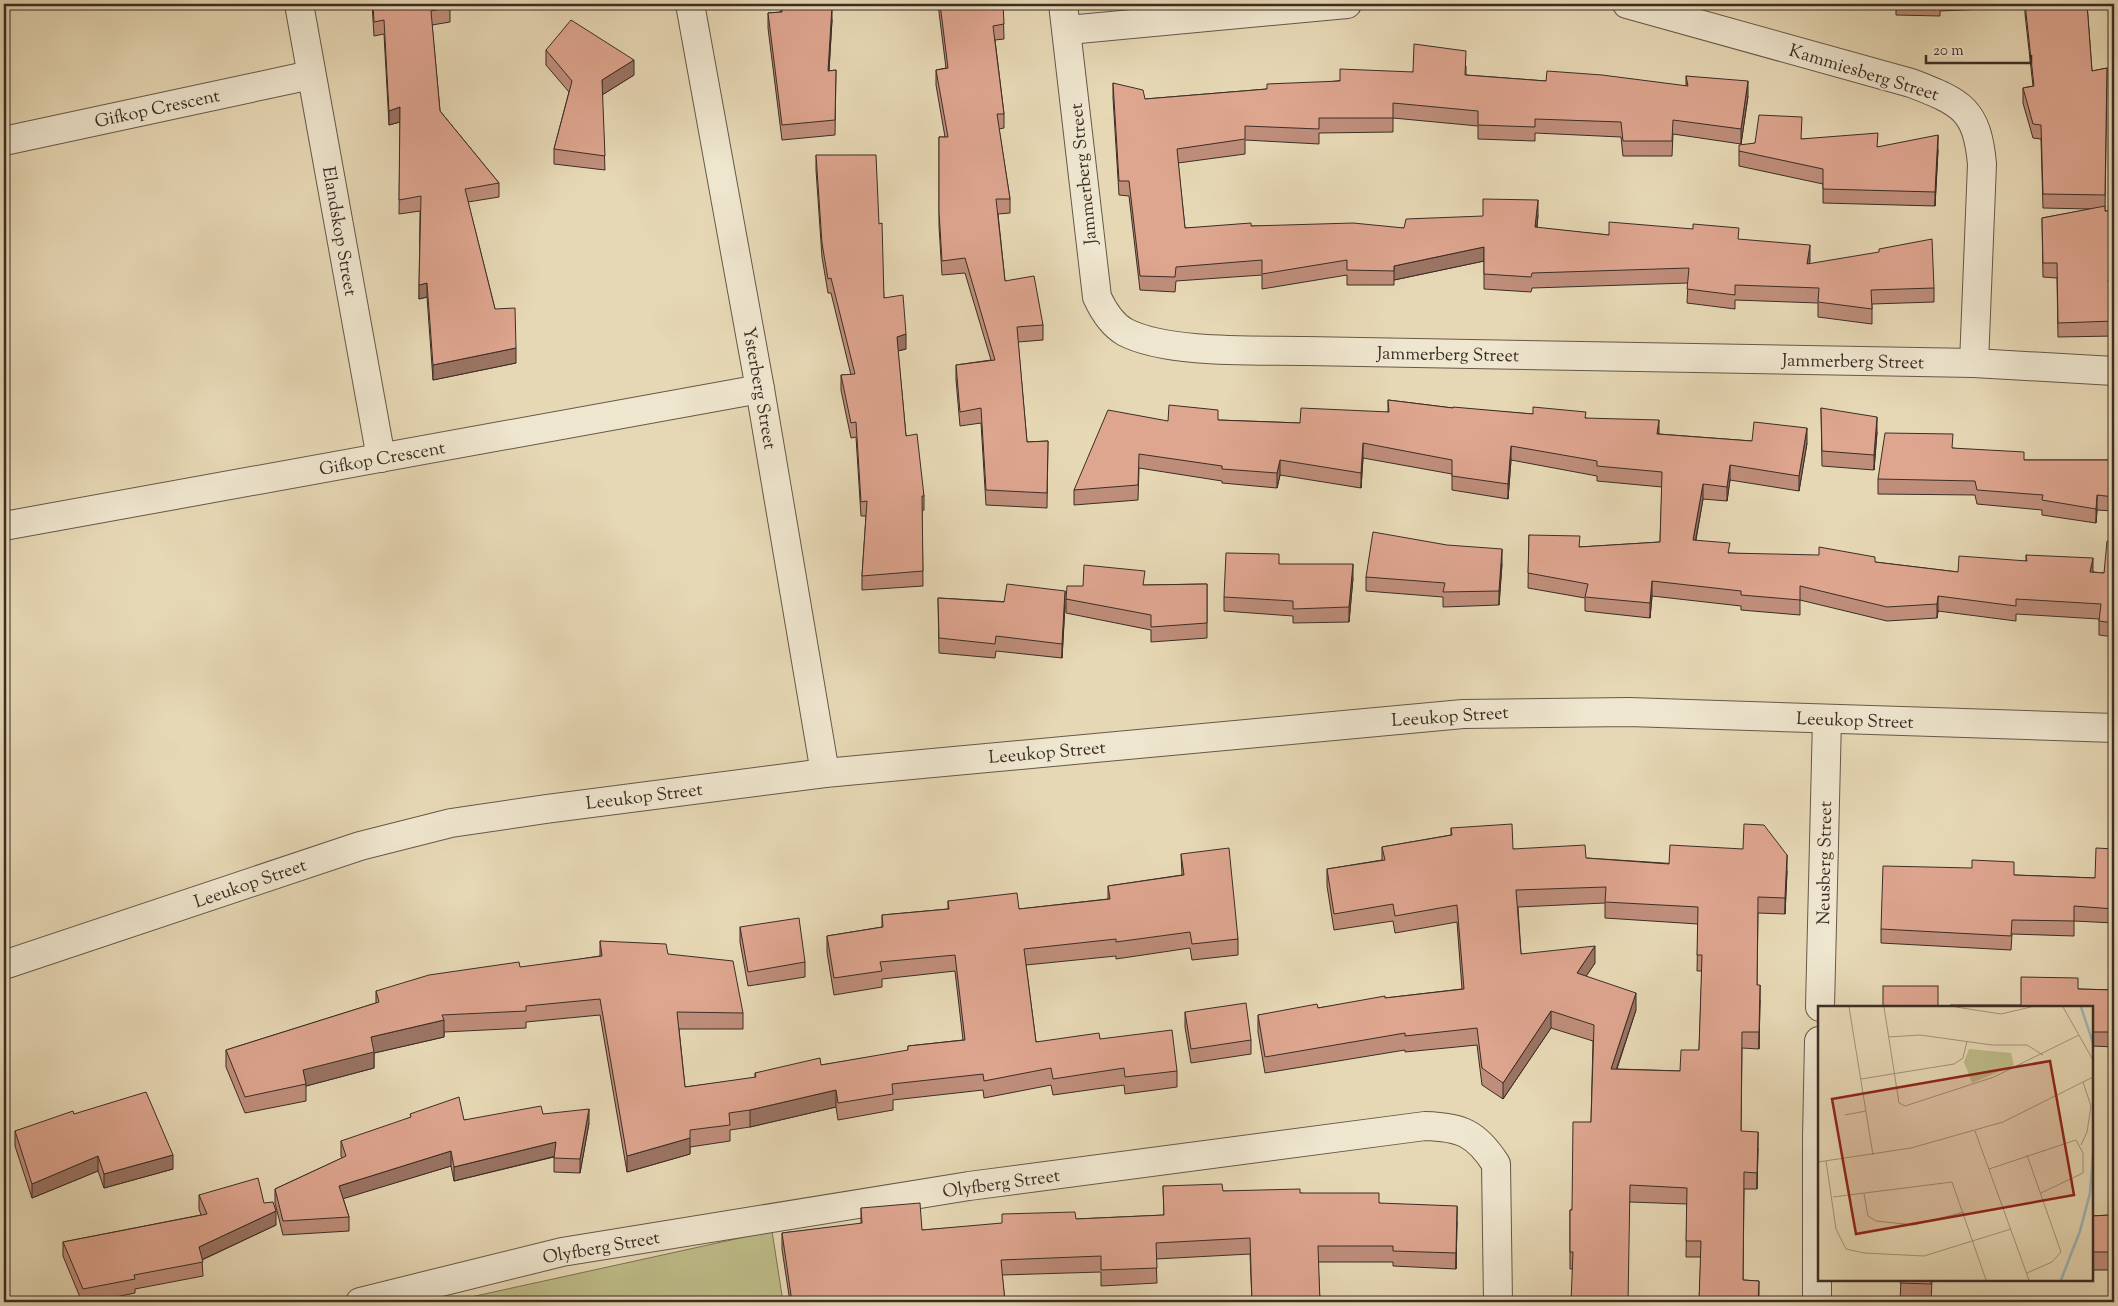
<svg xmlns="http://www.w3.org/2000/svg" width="2118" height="1306" viewBox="0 0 2118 1306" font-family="'Sorts Mill Goudy',serif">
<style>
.green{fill:#bdbc88;stroke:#7c7456}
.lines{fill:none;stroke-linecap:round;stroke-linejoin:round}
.minor-casing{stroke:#665849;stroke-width:30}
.minor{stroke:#efe6cf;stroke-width:28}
.wall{fill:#bf8e7b;stroke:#3b2d25;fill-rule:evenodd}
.shaded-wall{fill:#9b7464;stroke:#3b2d25}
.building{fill:#dea58f;stroke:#3b2d25;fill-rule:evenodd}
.labels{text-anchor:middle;stroke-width:4;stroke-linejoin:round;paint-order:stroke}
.street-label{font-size:18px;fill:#3b2d25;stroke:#efe6cf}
.inset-river{fill:none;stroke:#9db6ba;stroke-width:2.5}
.inset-road{fill:none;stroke:#a2947b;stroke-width:1}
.view{fill:#8f2418;fill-opacity:0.15;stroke:#8f2418;stroke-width:2.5}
.inset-edge{fill:none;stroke:#3b2d25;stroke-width:2.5}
</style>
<rect width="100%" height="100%" fill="#e7d8b5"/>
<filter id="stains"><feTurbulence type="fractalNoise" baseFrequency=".004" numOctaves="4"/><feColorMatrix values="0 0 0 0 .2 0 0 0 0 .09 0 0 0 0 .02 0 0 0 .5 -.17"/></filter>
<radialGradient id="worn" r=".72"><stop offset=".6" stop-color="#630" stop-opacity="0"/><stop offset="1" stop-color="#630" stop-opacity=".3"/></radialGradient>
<path class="green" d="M772 1231 783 1302H448Z"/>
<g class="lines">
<defs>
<g id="minor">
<path d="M299 4 381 458"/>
<path d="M690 4 760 389 825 773"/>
<path d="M1063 4 1097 297C1103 310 1111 324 1125 332 1167 354 1257 350 1306 351L1974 363 2114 371"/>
<path d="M1627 4 1911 83C1960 102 1977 108 1982 164L1974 363"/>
<path d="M1068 30 1347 4"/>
<path d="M4 141 311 75"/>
<path d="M4 526 760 389"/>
<path d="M4 965 360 846 451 823 546 809 825 773 1463 714 1629 712 2114 728"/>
<path d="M1820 1007 1827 719"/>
<path d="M360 1302 562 1252 969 1186 1425 1126C1461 1127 1476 1133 1496 1164L1498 1302"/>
<path d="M1817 1302V1137L1819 1041"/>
</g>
</defs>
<use href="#minor" class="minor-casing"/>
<use href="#minor" class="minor"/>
</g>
<g class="wall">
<path d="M372 4H450V22L432 25 440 111 499 183V197L468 202 495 309 516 363 433 380 427 297 419 299 420 211 399 214 400 122 389 125 384 34 374 36Z"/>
<path d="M780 4H827V6L832 20 829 71 836 70 835 135 782 140 768 28V13L781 12Z"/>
<path d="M938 4H1003L1004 39 995 40 1004 114V128L999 129 1010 199V213L998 214 1005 281 1043 325V340L1018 342 1027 442 1048 441 1047 508 986 505 981 423 960 426 956 380V365L991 360 965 273 942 275 939 226V137H945L936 85V70L946 68Z"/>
<path d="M1896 4H2009L2008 8 1940 11V16L1896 15Z"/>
<path d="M2025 4H2087L2092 71 2107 68 2105 211H2114V245L2109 282H2114V336L2058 337 2057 278 2043 277 2042 218 2091 209 2043 208 2041 139 2033 138 2023 103V88L2033 86 2025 14Z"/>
<path d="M546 50 634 75 602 95 605 170 554 164V149L569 92 546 65Z"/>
<path d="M1466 66V75L1546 81 1686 86V76L1748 96 1741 144 1673 134 1672 156H1623L1621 137 1535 133V141L1478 139V126L1393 118V132L1319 133V144L1245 140V154L1178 163 1185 228 1251 226 1404 228 1538 215 1537 228 1609 235 1739 240 1810 260 1809 264 1934 288V302L1872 304V324L1818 317V303L1735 300V309L1687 303 1688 283 1532 288 1531 292 1484 289V261L1394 280V285H1347V275L1262 289V275L1176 281 1175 292 1140 290 1129 196 1119 195 1113 98V83L1145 99 1267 89Z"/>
<path d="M1802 139 1878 147 1938 150 1935 206 1823 203V184L1739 166V151L1755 143Z"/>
<path d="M816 155 879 224 884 298 906 349 898 351 906 436 924 496V510L922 511 923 586 862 590V576L866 516H861L856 437 851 438 841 390V375H851L831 293H828L822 257 816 170Z"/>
<path d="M1388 400 1453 408 1586 418 1659 434 1752 441 1807 443 1799 491 1730 480 1727 501 1703 499 1696 540 1730 553 1875 562 1958 572 2026 561V555L2093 572 2104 573 2114 541V637L2099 635V619L2016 614V621L1938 611 1937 618 1887 621 1800 600V615L1741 610V606L1652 596 1650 618 1585 611V598L1528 588 1529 535 1580 547 1660 542 1662 487 1597 481V476L1511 460 1508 499 1452 490V474L1363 458 1361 488 1280 475 1277 488 1222 483V481L1139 468 1138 500 1074 505V490L1168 421 1218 420 1300 423 1388 412Z"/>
<path d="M1821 408 1877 432 1874 470 1822 466Z"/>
<path d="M1953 448 2024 460H2114V511L2097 510 2096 523 2042 515V510L1977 504 1975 495 1878 494V479Z"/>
<path d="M1279 564 1353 578 1349 622 1293 623V616L1224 611V597Z"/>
<path d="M1502 564 1499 605 1443 607V597L1366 591V577Z"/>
<path d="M1207 584V638L1151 642V630L1066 613V599L1145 585Z"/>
<path d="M938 598 1065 605 1062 658 996 651 995 658 939 653Z"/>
<path d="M1451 828 1513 849 1586 858 1787 871 1785 914 1758 913 1757 985 1760 1001 1759 1049 1742 1048 1741 1131 1758 1148 1757 1189H1744L1743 1280 1759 1281V1302H1699L1701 1257H1686L1687 1204 1630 1202 1572 1269H1570V1210H1572L1591 1122 1593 1041 1551 1028 1503 1099 1482 1085 1477 1045 1405 1052V1050L1265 1073 1258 1032V1015L1318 1008 1385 998 1462 989 1457 922 1395 933 1393 921 1334 930 1327 886V869L1382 860V847L1451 835ZM1605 903V918L1698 924 1697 971H1702L1699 1050 1680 1071 1617 1069 1636 1010 1586 976 1595 963 1521 954 1518 907Z"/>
<path d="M2114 849V923L2074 921V936L2012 934 2011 950 1881 943V929L2014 875 2095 878Z"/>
<path d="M1181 854 1238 939V955L1192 960 1190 948 1116 959V956L1026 965 1036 1042 1100 1039 1177 1071V1087L1125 1094 1124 1085 1053 1095 1051 1085 984 1098 983 1090 893 1100V1110L838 1120 836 1107 750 1127 730 1130V1141L690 1147V1154L627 1172 600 1015 526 1022V1028L444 1032V1037L374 1053V1068L306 1086V1101L245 1113 226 1067V1050L376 1003V991L600 956V941L668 954 743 1013V1029H679L685 1087 755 1078V1073L821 1065 908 1051V1046L963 1040 955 971 882 979V987L834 995 827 952V936L882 927V915L948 909V901L1019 909 1108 899V886L1182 875Z"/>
<path d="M740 927 805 962V977L748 986 740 942Z"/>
<path d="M2078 989 2114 990V1047L2092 1046V1007L2021 1005Z"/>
<path d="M1185 1012 1251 1040V1054L1191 1063 1185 1027Z"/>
<path d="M74 1114 173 1169 104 1188 98 1171 32 1198 15 1146V1131Z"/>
<path d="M543 1114 589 1123 580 1173 554 1172V1157L454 1181 451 1166 343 1198 349 1217V1231L283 1235 275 1203V1189L342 1158 341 1156V1141L464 1120Z"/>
<path d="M2114 1165V1270H2092V1216L2110 1215Z"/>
<path d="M1163 1186 1223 1191 1300 1193 1379 1203 1457 1222 1456 1269 1393 1266V1262H1318L1320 1302H1252L1250 1254 1156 1259 1157 1283 1101 1286V1272L1002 1275 1005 1302H790L782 1249V1233L861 1224V1208L922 1230 1076 1219 1164 1215Z"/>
<path d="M199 1195 264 1203 276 1225 202 1260 203 1276 135 1289V1293L91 1302H82L63 1256V1242L201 1215 199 1209Z"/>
<path d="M1901 1280H1932L1931 1302 1900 1301Z"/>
</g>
<g class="shaded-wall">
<path d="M832 6V20L828 85V71Z"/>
<path d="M634 60V75L602 95V80Z"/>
<path d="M1748 81V96L1741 144V129Z"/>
<path d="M400 107V122L389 125V111Z"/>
<path d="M1938 135V150L1935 206V192Z"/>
<path d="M1538 200V215L1535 242V227Z"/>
<path d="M2114 230V245L2108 297V282Z"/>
<path d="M1810 245V260L1807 279V264Z"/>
<path d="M1484 247V261L1394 280V266Z"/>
<path d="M427 283V297L419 299V285Z"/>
<path d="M906 334V349L897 351V337Z"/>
<path d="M516 348V363L433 380V365Z"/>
<path d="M1877 417V432L1874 470V455Z"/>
<path d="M1659 420V434H1657Z"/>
<path d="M1807 428V443L1799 491V476Z"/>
<path d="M1363 443V458L1361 488V473Z"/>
<path d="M1511 446V460L1508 499V484Z"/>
<path d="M1280 460V475L1277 488V473Z"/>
<path d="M1730 465V480L1727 501V487Z"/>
<path d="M1703 484V499L1693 554V540Z"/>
<path d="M2097 495V510L2096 523V509Z"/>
<path d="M1502 549V564L1499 605V591Z"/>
<path d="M2093 558V573L2090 572Z"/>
<path d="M1353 564V578L1349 622V607Z"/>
<path d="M1652 581V596L1650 618V603Z"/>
<path d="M1065 591V605L1062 658V644Z"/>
<path d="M1938 596V611L1937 618V604Z"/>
<path d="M1787 855V871L1785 914V898Z"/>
<path d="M1595 946V963L1577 990V973Z"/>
<path d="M1760 985V1001L1759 1049V1032Z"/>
<path d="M1636 993V1010L1611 1085V1069Z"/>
<path d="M1551 1011V1028L1503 1099V1083Z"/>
<path d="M444 1020V1037L374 1053V1068L306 1086 303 1070 371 1037Z"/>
<path d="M836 1090V1107L750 1127V1110Z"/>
<path d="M589 1109V1123L580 1173V1159Z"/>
<path d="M1758 1132V1148L1757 1189V1173Z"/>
<path d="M690 1138V1154L627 1172V1156Z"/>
<path d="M556 1142V1156L454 1181V1167Z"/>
<path d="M451 1151V1166L339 1200V1186Z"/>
<path d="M173 1155V1169L104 1188V1174Z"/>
<path d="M98 1156V1171L32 1198V1184Z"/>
<path d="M1457 1206V1222L1456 1269V1253Z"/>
<path d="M276 1211V1225L199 1261V1247Z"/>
</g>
<g class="building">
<path d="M373 4H450V7L431 11 440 111 499 183 465 189 495 309 515 308 516 348 433 365 427 283 419 285 421 196 399 200 400 107 389 111 384 20 374 22Z"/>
<path d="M782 4H827V6H832L828 71 836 70 835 120 782 125 768 13 782 12Z"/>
<path d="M940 4H1003L1004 24 993 26 1004 114H997L1010 199H996L1005 281 1034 276 1043 325 1017 327 1027 442 1048 441 1047 493 986 490 981 408 960 412 956 365 995 360 965 258 942 261 939 212V137H948L936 70 948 68Z"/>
<path d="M2025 4H2087L2092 71 2107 68 2105 195 2043 194 2041 125 2033 124 2023 88 2034 86Z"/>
<path d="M571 20 634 60 602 80 605 156 554 149 572 81 546 50Z"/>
<path d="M1414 44 1466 51 1465 75 1546 81 1547 71 1602 75 1688 86 1686 76 1748 81 1741 129 1673 120 1672 141H1623L1621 122 1535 119V127L1478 125V111L1393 103V118H1319V129L1245 126V139L1177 149 1185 228 1251 223V226L1353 223 1404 228 1406 219 1483 216V199L1538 200 1535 227 1609 235V222L1693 229V224L1739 228 1738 239 1810 245 1807 264 1879 252V249L1932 239 1934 288 1871 290 1872 309 1818 302 1819 288 1735 285V295L1687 289 1689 268 1532 273 1531 277 1484 274V247L1394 266V271L1347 270V260L1262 274V260L1176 267 1175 277 1140 276 1129 181H1119L1113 83 1143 90 1145 99 1267 89V84L1340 81V69L1413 72Z"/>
<path d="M1759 115 1802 117 1801 139 1878 133 1877 147 1938 135 1935 192 1823 189V169L1739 151V145L1755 143Z"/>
<path d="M816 155H876L879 224 882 223 884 298 903 295 906 334 897 337 906 436 917 434 924 496H922L923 571 862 576 867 501 861 502 856 422 851 423 841 375 855 374 831 278 828 279 822 243Z"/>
<path d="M2105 206V211H2114V230L2108 282H2114V321L2058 323 2057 263H2043L2042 218Z"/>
<path d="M1388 400 1453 408V407L1533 414V407L1586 412 1585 418 1659 420 1657 434 1752 441 1754 422 1807 428 1799 476 1730 465 1727 487 1703 484 1693 540 1730 543 1728 553 1819 555V547L1875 557V562L1958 572 1959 556 2027 561 2026 555 2093 558 2090 572 2104 573 2107 541H2114V623L2099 621 2101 604 2016 599V606L1938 596 1937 604 1887 607 1800 586V600L1741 595V591L1652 581 1650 603 1585 597 1588 584 1528 573 1529 535 1580 536 1579 547 1660 542 1662 472 1597 466V461L1511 446 1508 484 1452 476V460L1363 443 1361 473 1280 460 1277 473 1222 469V466L1139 454 1138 485 1074 490 1108 410 1168 421 1169 405 1218 410V420L1300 423 1301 408 1389 412Z"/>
<path d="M1821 408 1877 417 1874 455 1822 451Z"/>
<path d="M1885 433 1953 434 1952 448 2024 452V460H2114V497L2097 495 2096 509 2042 500 2043 495 1977 490 1975 481 1878 479Z"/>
<path d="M1373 532 1447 545 1502 549 1499 591 1443 592 1445 583 1366 577Z"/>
<path d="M1226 553 1279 554V564H1353L1349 607 1293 609V601L1224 597Z"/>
<path d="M1084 565 1145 571 1143 585 1207 584V623L1151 627V615L1066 599 1067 586H1083Z"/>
<path d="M1007 584 1065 591 1062 644 996 636 995 644 939 638 938 598 1004 602Z"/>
<path d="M1512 824 1513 849 1585 845 1586 858 1669 864 1670 845 1743 849 1744 824 1764 825 1787 855 1785 898 1758 897 1757 985H1760L1759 1032H1742L1741 1131 1758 1132 1757 1173 1744 1172 1743 1280 1759 1281 1758 1302H1699L1701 1241H1686L1687 1188 1630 1185 1628 1302H1571L1573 1252H1570V1210H1572L1573 1122H1591L1594 1025 1551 1011 1503 1083 1482 1068 1477 1028 1405 1036V1033L1265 1057 1258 1015 1317 1004 1318 1008 1385 996V998L1464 989 1457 905 1395 916 1393 904 1334 914 1327 869 1385 860 1382 847 1452 835 1451 828ZM1606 887 1605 902 1698 907 1697 955H1702L1699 1050H1681L1680 1071 1611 1069 1636 993 1577 973 1595 946 1521 954 1516 890Z"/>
<path d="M1229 848 1238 939 1192 944 1190 932 1116 942V939L1024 949 1036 1042 1099 1033 1100 1039 1172 1030 1177 1071 1125 1077 1124 1068 1053 1079 1051 1068 984 1081 983 1074 892 1084 893 1094 838 1103 836 1090 750 1110 729 1113 730 1125 690 1130V1138L627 1156 600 999 526 1006V1011L442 1015 444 1020 371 1037 374 1052 303 1070 306 1084 245 1097 226 1050 379 1002 376 991 429 975 519 962 520 967 602 956 600 941 666 944 668 954 733 961 743 1013 677 1012 685 1087 756 1077 755 1073 820 1058 821 1065 908 1050V1046L965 1040 955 955 880 962 882 971 834 978 827 936 883 927 882 915 949 909 948 901 1017 893 1019 909 1110 899 1108 886 1184 875 1181 854Z"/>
<path d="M2096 848 2114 849V909L2074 906V921L2012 920 2011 936 1881 929 1883 866 1972 868V860L2014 862V875L2095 878Z"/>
<path d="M799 918 805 962 748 972 740 927Z"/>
<path d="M2021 977 2078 978V989L2114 990V1032H2092V1007H1950V1005H2021Z"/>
<rect x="1883" y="986" width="55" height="21"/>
<path d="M1246 1003 1251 1040 1191 1049 1185 1012Z"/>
<path d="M146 1092 173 1155 104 1174 98 1156 32 1184 15 1131 73 1111 74 1114Z"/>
<path d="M459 1097 464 1120 541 1106 543 1114 589 1109 580 1159 554 1158 556 1142 454 1167 451 1151 339 1186 349 1217 283 1221 275 1189 346 1156 341 1141 411 1117 410 1114Z"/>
<path d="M2114 1165V1252H2092V1216L2110 1215 2112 1167Z"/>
<path d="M258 1178 264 1203 273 1202 276 1211 199 1247 203 1262 134 1275 135 1279 83 1289 63 1242 207 1214 199 1195Z"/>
<path d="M1222 1184 1223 1191 1300 1189V1193H1379V1203L1457 1206 1456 1253 1393 1251V1246H1318L1320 1302H1252L1250 1238 1156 1243 1157 1268 1101 1270V1256L1001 1260 1005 1302H792L782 1233 862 1223 861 1208 920 1203 922 1230 1002 1223V1214L1075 1212 1076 1219 1164 1215 1163 1186Z"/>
<path d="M1901 1280H1931V1284L1900 1283Z"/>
<path d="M1456 1301V1302H1378Z"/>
</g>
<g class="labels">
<g class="street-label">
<text transform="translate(1864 72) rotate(17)" y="6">Kammiesberg Street</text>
<text transform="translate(157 108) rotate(-12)" y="6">Gifkop Crescent</text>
<text transform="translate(1083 174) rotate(-96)" y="6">Jammerberg Street</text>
<text transform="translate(340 231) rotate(80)" y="6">Elandskop Street</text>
<text transform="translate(1448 354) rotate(1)" y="6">Jammerberg Street</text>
<text transform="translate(1853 361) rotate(1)" y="6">Jammerberg Street</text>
<text transform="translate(760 388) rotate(80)" y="6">Ysterberg Street</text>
<text transform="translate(382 458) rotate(-10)" y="6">Gifkop Crescent</text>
<text transform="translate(1450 716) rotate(-4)" y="6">Leeukop Street</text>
<text transform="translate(1855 720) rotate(2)" y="6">Leeukop Street</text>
<text transform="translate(1047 752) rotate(-5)" y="6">Leeukop Street</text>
<text transform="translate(644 796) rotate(-7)" y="6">Leeukop Street</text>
<text transform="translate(1824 863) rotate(-89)" y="6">Neusberg Street</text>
<text transform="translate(250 883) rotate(-19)" y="6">Leeukop Street</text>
<text transform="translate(1001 1183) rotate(-8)" y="6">Olyfberg Street</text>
<text transform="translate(601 1247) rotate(-10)" y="6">Olyfberg Street</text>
</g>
</g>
<g transform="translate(1818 1006)">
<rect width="275" height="275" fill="#e7d8b5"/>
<path d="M151 43 193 47 196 59 154 77 146 56Z" fill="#bdbc88"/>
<path class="inset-river" d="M263 1 275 37M243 274 262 225 272 187 275 148"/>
<path class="inset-road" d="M31 1 55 149M66 1 81 97 87 100 176 71 261 29M138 1 183 8 213 1M245 1 275 54M70 31 102 29 174 39H209L225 49M43 73 136 58 145 52 149 35M27 109 48 105M157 125 211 274M263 139 269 126 273 100 265 76M209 149 243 246 234 256 209 267M8 155 18 223 28 243 46 247 106 250 193 223M0 156 93 142 185 116 275 71M171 163 258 134 265 147V167L223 187M46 188 50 210 58 215 96 219 146 206M15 191 134 176 168 274"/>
<path class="view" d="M232 55 256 189 38 228 14 93Z"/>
<rect width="275" height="275" class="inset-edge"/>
</g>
<rect width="2118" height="1306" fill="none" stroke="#e7d8b5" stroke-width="20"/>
<rect x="5" y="5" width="2108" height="1296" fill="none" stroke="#3b2d25" stroke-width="2.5"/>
<rect x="10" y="10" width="2098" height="1286" fill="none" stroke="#3b2d25"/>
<path d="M1926 55v8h105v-8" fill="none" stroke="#3b2d25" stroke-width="2.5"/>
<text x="1933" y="55" font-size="15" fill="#3b2d25" stroke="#efe6cf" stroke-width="4" paint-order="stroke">20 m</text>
<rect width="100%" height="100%" filter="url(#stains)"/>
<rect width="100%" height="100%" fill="url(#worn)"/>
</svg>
